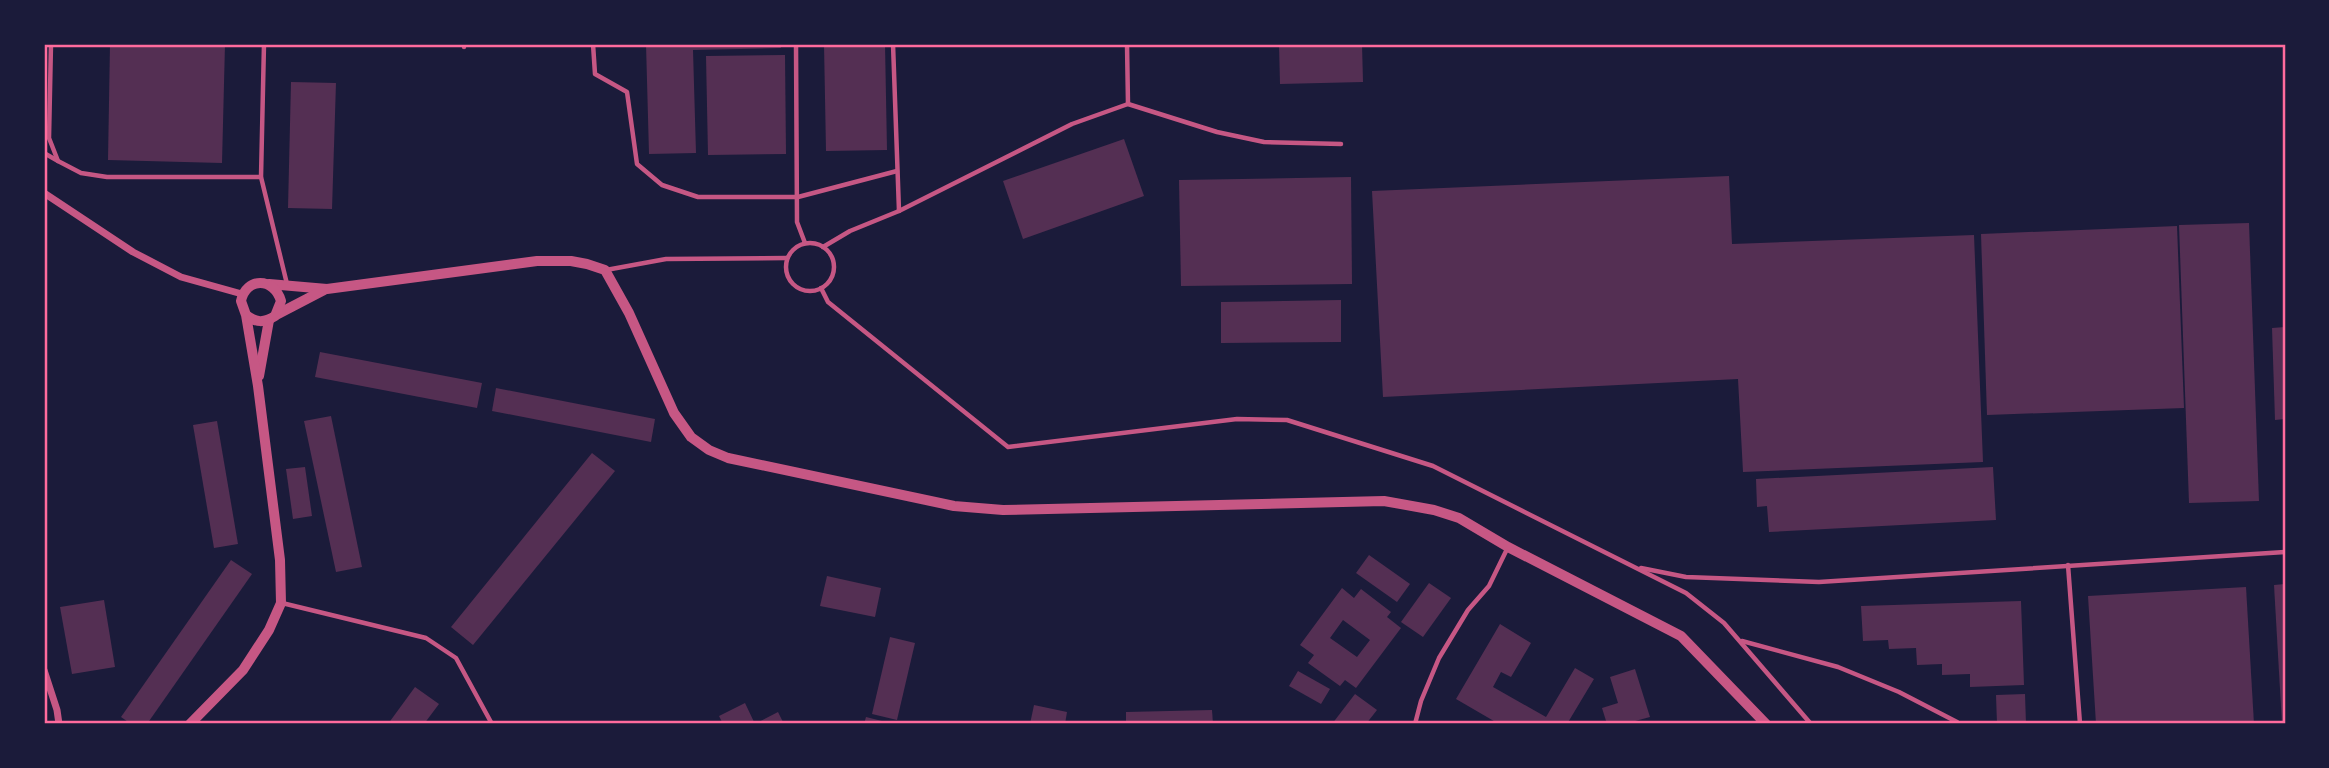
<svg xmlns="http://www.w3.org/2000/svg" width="2329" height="768" viewBox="0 0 2329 768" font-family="Arial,sans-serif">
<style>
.building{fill:#542f53;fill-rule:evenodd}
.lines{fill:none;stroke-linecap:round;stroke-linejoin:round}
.service{stroke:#c65784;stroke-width:4.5}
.minor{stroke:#c65784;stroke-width:7}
.tertiary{stroke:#c65784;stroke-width:10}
.neatline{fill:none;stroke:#ff6b9d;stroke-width:2.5}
</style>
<rect width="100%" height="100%" fill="#1b1b3a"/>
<g class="building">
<path d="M110 44H225L222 163 108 160Z"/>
<path d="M646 44H780L781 48 693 50 696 153 649 154Z"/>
<path d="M824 44H885L887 150 826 151Z"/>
<path d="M1279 44H1362L1363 82 1280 84Z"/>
<path d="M785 55 786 154 708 155 706 56Z"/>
<path d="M291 82 336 83 332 209 288 208Z"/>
<path d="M1124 139 1144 196 1023 239 1003 181Z"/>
<path d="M1729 176 1732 244 1974 235 1983 462 1743 472 1738 379 1383 397 1372 191Z"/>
<path d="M1351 177 1352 284 1181 286 1179 180Z"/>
<path d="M2249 223 2259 501 2189 503 2179 225Z"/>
<path d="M2177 226 2184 408 1987 415 1981 234Z"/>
<path d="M1341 300V342L1221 343V302Z"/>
<path d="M2285 327V419L2275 420 2272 328Z"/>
<path d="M320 352 482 383 477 408 315 377Z"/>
<path d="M496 388 655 419 651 442 492 411Z"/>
<path d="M331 416 362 567 336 572 304 421Z"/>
<path d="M217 421 238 544 214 548 193 425Z"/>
<path d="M592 453 615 471 473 645 451 627Z"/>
<path d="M305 467 312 516 293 519 286 469Z"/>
<path d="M1993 467 1996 520 1769 532 1767 506 1757 507 1756 479Z"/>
<path d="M1369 555 1410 584 1397 602 1356 573Z"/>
<path d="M231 560 252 574 147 724H131L121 717Z"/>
<path d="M827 576 881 588 875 617 820 606Z"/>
<path d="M1429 583 1451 598 1423 637 1401 622Z"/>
<path d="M2285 584V724H2282L2274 585Z"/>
<path d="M2246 587 2254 724H2096L2088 596Z"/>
<path d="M1342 588 1354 598 1361 589 1391 612 1387 617 1401 628 1356 688 1345 680 1340 686 1308 663 1314 655 1300 645ZM1343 620 1370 640 1357 657 1330 638Z"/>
<path d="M104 600 115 667 72 674 60 607Z"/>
<path d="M2021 601 2024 685 1970 687V674L1942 675V664L1917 665 1916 648 1889 649 1888 640 1863 641 1861 606Z"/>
<path d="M1500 624 1531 643 1511 677 1501 672 1493 687 1546 717 1575 668 1594 679 1567 724H1499L1456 699Z"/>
<path d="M890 637 915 643 897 720 872 714Z"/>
<path d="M1635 669 1650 717 1624 724H1607L1602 708 1618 703 1610 677Z"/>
<path d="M1298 671 1330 689 1321 704 1289 686Z"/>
<path d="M415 687 439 704 424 724H388Z"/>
<path d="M1355 694 1377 710 1366 724H1332Z"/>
<path d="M2025 694 2026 724H1997L1996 695Z"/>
<path d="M745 703 755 724 778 712 784 724H723L719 716Z"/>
<path d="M1034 705 1067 712 1065 724H1030Z"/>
<path d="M1212 710 1213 724H1126V712Z"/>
<path d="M866 717 890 723V724H864Z"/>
</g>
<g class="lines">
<g class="service">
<path d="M51 44 49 138 58 161 81 173 107 177H261"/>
<path d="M264 44 261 177 287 284"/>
<path d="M464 44V47"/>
<path d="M593 44 595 74 627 92 637 164 662 185 698 197H798L897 171"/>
<path d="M796 44 797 222 805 243"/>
<path d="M893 44 899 211"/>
<path d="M1127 44 1128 104"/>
<path d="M44 153 58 161"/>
<circle cx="810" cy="267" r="24"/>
<path d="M823 247 850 231 899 211 1072 124 1128 104 1217 132 1264 142 1341 144"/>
<path d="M606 270 666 259 787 258"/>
<path d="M821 288 828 302 1008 447 1237 419 1287 420 1433 466 1686 593 1724 623 1811 724"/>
<path d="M2068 565 2080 724"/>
<path d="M1641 568 1686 577 1819 582 2285 552"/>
<path d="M282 603 426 638 456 658 492 724"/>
<path d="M1742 641 1838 667 1899 692 1957 722"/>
<path d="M1415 724 1421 701 1439 658 1468 610 1489 586 1508 547"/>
</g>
<g class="minor">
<path d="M44 193 133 252 181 277 242 294"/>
<path d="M44 670 57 710 59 724"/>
</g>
<g class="tertiary">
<path d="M269 284 327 289 537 261H571L587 264 605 270 629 313 674 413 691 437 709 450 728 458 954 506 1003 510 1384 501 1434 510 1459 518 1508 547 1681 636 1766 724"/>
<path d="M276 315 324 290"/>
<path d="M259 376 269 320"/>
<path d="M190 724 243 670 269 630 281 603 280 560 258 386 246 315 241 301C246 277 274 277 281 301L275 316C264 323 256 323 246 315"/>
</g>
</g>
<rect width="2329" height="768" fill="none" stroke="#1b1b3a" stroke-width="91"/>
<rect x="46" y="46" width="2238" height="676" class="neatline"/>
</svg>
